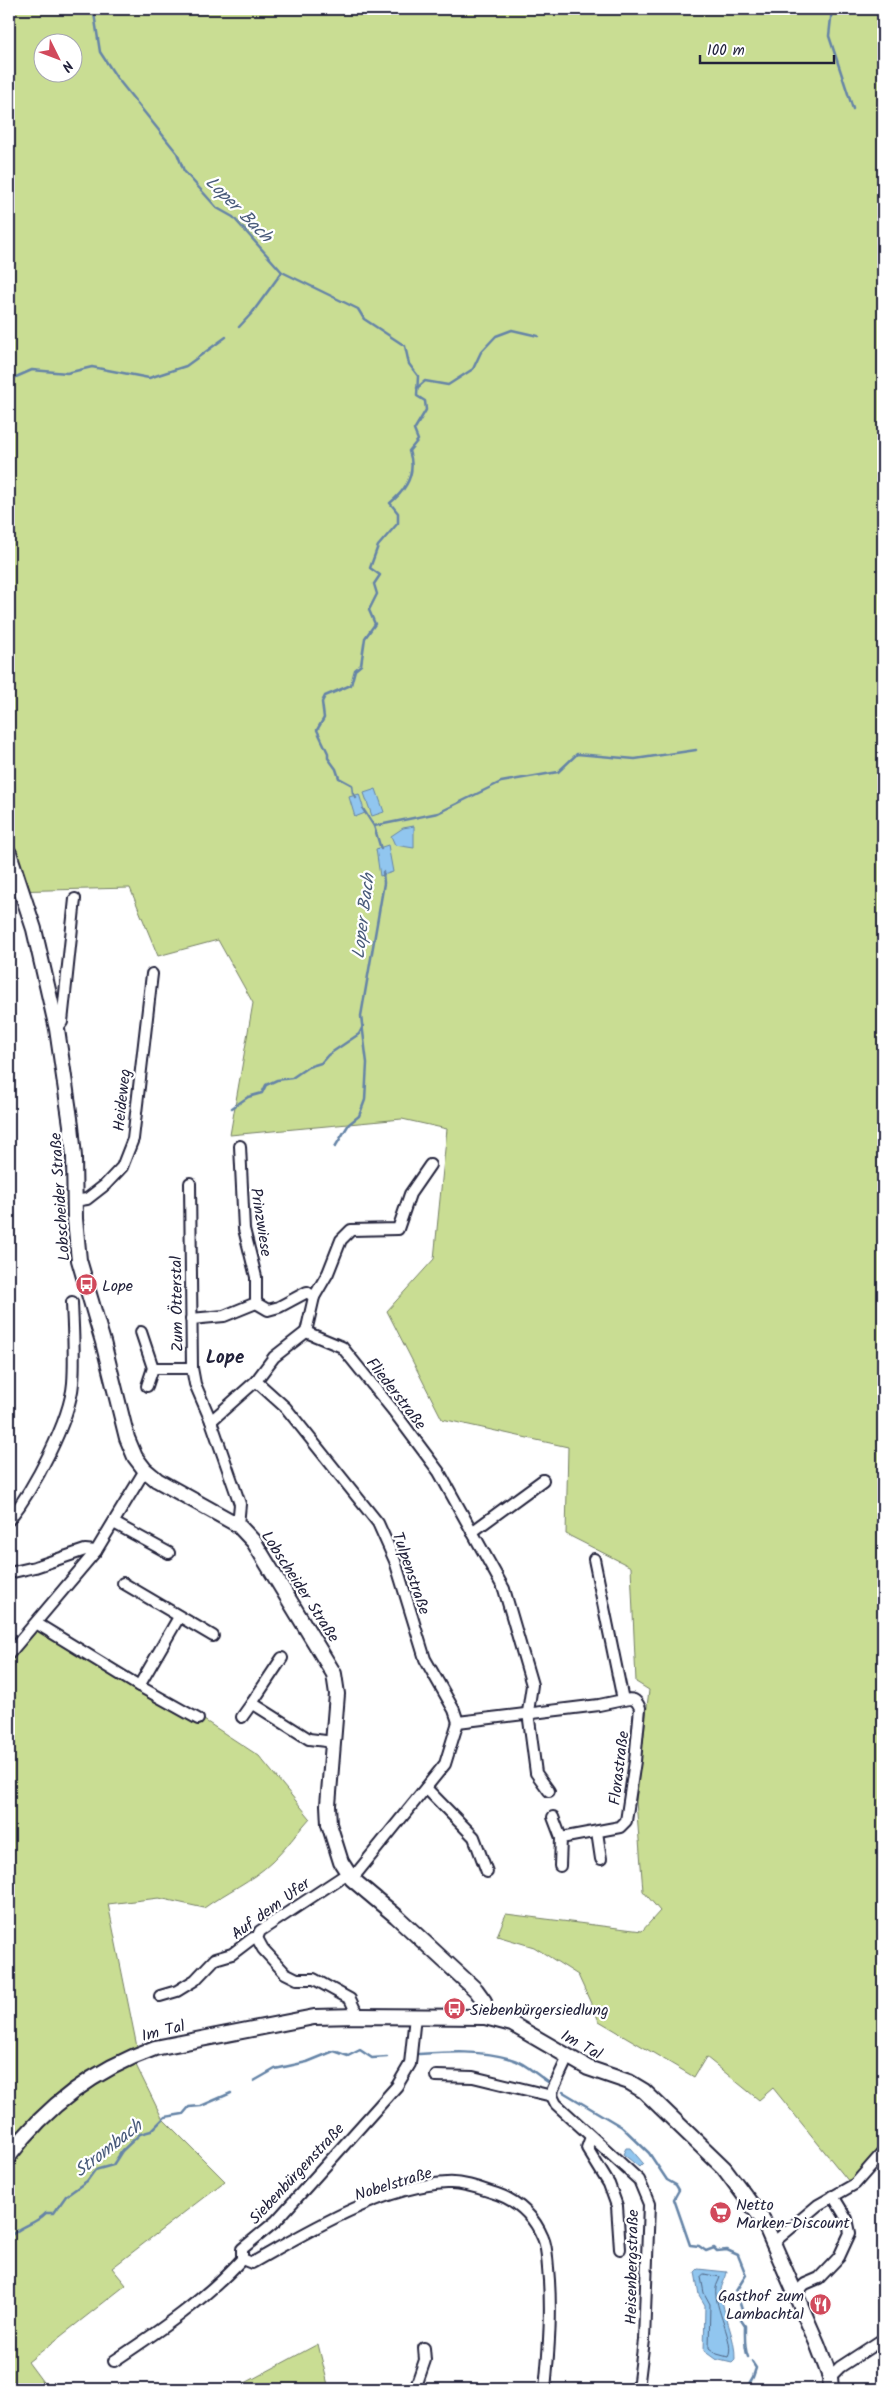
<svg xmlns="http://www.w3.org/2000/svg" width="892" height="2398" viewBox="0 0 892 2398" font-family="Kalam,sans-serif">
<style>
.green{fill:#c9dd93;stroke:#768067;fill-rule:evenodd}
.water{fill:#91c6ef;stroke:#6584a7}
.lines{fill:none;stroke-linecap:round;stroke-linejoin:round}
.shore{stroke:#4e6483;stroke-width:1}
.stream{stroke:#6584a7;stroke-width:2.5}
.street-casing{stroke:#22223b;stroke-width:14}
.secondary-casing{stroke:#22223b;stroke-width:18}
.street{stroke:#fff;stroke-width:10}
.secondary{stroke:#fff;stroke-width:14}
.labels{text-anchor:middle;stroke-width:4.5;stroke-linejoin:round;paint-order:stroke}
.street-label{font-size:16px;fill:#22223b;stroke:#fff}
.poi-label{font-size:16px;fill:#22223b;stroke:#fff;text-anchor:start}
.water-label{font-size:18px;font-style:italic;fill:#495b7a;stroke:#fff}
.quarter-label{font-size:19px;font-weight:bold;fill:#22223b;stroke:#fff}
</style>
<rect width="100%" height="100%" fill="#fff"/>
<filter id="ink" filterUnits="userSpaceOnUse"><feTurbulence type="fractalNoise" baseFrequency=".02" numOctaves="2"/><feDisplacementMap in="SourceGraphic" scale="10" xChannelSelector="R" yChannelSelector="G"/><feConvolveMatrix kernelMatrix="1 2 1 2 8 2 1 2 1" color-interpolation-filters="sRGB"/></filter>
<g filter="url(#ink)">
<g class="green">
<path d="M9 9H883V2144L876 2157 850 2183 773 2088 759 2100 706 2057 694 2077 599 2021 578 1975 534 1947 497 1936 506 1914 642 1931 660 1911 643 1891 636 1801 649 1690 636 1682 631 1567 566 1534 568 1447 442 1419 387 1311 434 1259 447 1129 402 1119 230 1135 253 1003 218 940 158 956 130 888 9 891ZM42 42H72V72H42Z"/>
<path d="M36 1630 138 1688 201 1718 259 1756 310 1818C297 1832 286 1849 272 1862 252 1881 226 1892 204 1908L159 1898 108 1904 137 2047 77 2079 43 2107 9 2146V1659Z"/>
<path d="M134 2061 162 2118 225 2181 112 2268 126 2285 28 2362 48 2389H9V2164L26 2143 75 2095Z"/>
<path d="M318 2344 329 2389H234Z"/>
</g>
<g class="water">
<path d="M376 789 384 812 372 816 364 793Z"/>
<path d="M359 794 365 813 355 817 349 797Z"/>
<path d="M414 826V848L395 845 391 836 403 828Z"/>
<path d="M388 845 393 872 380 876 376 849Z"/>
<path d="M626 2148H630L643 2163 639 2167 623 2154Z"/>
<path d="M698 2269 727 2272C726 2279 721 2285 721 2291 722 2315 736 2336 735 2360L732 2363 715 2359 704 2351 705 2305 699 2295 695 2272Z"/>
</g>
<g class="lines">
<path class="shore" d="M704 2274 720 2277C719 2281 716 2285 716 2288 713 2306 736 2344 728 2357L717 2354 709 2348 710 2304 704 2293 701 2277Z"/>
<g class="stream">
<path d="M95 9 94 13 100 52 117 78 177 153 184 171 217 208 233 217 282 272 358 309 364 319 405 346 409 364 418 376 417 396 425 401 426 410 414 430 418 440 409 451C417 473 406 490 390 503L398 513V523L378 546 370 568 380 575 374 584 377 594 369 610 375 624 365 638 361 665 355 670 351 685 325 696 322 702 324 718 317 730 328 753V758L336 769 339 778 352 785 353 793 356 798"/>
<path d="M832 9 829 36 853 109"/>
<path d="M239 327 252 313 282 272"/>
<path d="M9 380 32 370 67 373 92 367 149 378 186 366 226 337"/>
<path d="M417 388 425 381 448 385 473 369 481 352 496 336 512 330 538 336"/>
<path d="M363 809 374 826 381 849"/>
<path d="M374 826 438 813 501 782 558 772 577 754 635 759 696 750"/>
<path d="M232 1108 248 1097 262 1093 266 1085 277 1080 292 1078 308 1067 321 1063 328 1055 359 1034 363 1026"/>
<path d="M335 1147 349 1124 359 1116 365 1100 367 1063 361 1016 384 883 383 872"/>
<path d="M419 2054C449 2052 482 2050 511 2059 524 2062 537 2075 548 2082"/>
<path d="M254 2081 275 2069 307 2062 334 2051 348 2056 360 2050 372 2058 387 2057"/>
<path d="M563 2092 622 2127 649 2153 667 2180 676 2185 679 2190 674 2199 690 2245 699 2246 706 2251 714 2248 717 2251 727 2250 738 2255 746 2275 736 2291 743 2313 741 2320 745 2326C745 2335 744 2348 748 2357"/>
<path d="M9 2238C18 2226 35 2225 46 2213H54L66 2196 87 2181 95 2170 113 2165 122 2151 140 2134 151 2131 165 2117 183 2114 189 2107 201 2106 231 2093"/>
<path d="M746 2389 753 2377 756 2368 752 2362"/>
</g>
<defs>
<g id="street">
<path d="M57 1029 62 1022 75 899"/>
<path d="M240 1146 244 1229 256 1277V1303"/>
<path d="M190 1183 192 1368 195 1384 211 1421"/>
<path d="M74 1201 87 1199 105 1185 122 1167 133 1139 152 974"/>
<path d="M191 1319 224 1316 256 1303 268 1310 279 1307 307 1292 314 1297"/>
<path d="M141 1332 153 1368"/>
<path d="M306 1332 314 1297 328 1273 341 1240 351 1230 398 1229 410 1194 430 1165"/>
<path d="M256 1381 286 1408 378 1523 395 1561 425 1659 454 1710 458 1722"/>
<path d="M147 1386 153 1368H192"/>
<path d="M9 1520C33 1490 70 1421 73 1383 75 1356 73 1329 72 1302"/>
<path d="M114 1523 169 1553"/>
<path d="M238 1525 240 1504 211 1421 256 1381 274 1357 306 1332 342 1347 392 1409 439 1472 504 1589 532 1685 528 1712 536 1773 549 1791"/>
<path d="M472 1532 543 1480"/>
<path d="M9 1573 35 1567 85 1550 96 1551 145 1470"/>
<path d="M123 1583 213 1636"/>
<path d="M36 1623 139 1686 198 1719"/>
<path d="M9 1654 96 1551"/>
<path d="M139 1686 179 1617"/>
<path d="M252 1703 282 1658"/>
<path d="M242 1717 252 1703 309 1739 334 1742"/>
<path d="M458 1722 599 1705 623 1700 594 1559"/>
<path d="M426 1788 474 1837 487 1872"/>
<path d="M553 1817 561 1838"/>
<path d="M597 1832 601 1859"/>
<path d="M560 1866 561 1838 620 1827 626 1821 635 1761 640 1708C636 1699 633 1698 623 1700"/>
<path d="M352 1879 445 1764 458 1722"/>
<path d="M257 1938 263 1949 285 1973 297 1979H314L350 1999 358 2016"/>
<path d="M160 1996 177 1991 195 1980 215 1959 232 1954 253 1938H257L260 1931 348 1873"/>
<path d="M436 2076 473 2077 552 2096 553 2089 568 2057"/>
<path d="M552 2096 556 2104 639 2180 649 2204 644 2340 638 2389"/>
<path d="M591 2137 587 2148 609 2184 617 2206 620 2249"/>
<path d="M773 2243 818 2205 855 2184 883 2152"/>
<path d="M242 2259 252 2263C307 2232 382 2186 447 2183 462 2182 477 2187 491 2192 516 2199 533 2214 543 2238 547 2247 547 2258 548 2268 552 2309 549 2349 545 2389"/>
<path d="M795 2294 805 2284 819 2278 839 2257 850 2233 847 2219 833 2196"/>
<path d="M114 2361C159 2331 206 2299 242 2259V2249L276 2221 397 2086 410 2064 415 2016"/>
<path d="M830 2377 840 2367 883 2339"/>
<path d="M415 2389 425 2360 424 2348"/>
</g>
<g id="secondary">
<path d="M9 853 34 929 57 1029 71 1125 74 1157 75 1219 79 1260 103 1342 127 1438 135 1457 145 1470 157 1480 238 1525 254 1542 334 1674 337 1694 328 1805 329 1824 341 1862 352 1879 396 1916 476 1990 484 2001 485 2017"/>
<path d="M9 2156C46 2106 96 2069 155 2048L314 2017 358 2016 485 2017 512 2024 588 2068 629 2082 644 2091 724 2168 763 2220 817 2343 830 2377 831 2389"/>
</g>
</defs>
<use href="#street" class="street-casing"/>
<use href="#secondary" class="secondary-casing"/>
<use href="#street" class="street"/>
<use href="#secondary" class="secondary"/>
</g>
</g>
<defs>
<symbol id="bus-disc" viewBox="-11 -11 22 22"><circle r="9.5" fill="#d1495b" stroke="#fff"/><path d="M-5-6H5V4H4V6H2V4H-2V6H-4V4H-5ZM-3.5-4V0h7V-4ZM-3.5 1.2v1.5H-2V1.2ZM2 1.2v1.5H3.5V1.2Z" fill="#fff"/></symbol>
<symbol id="supermarket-disc" viewBox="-11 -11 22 22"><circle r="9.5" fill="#d1495b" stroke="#fff"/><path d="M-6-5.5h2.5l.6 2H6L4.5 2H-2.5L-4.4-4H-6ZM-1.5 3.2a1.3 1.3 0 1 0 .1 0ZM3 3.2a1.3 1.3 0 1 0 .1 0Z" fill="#fff"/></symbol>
<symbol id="restaurant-disc" viewBox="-11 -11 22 22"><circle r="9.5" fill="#d1495b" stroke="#fff"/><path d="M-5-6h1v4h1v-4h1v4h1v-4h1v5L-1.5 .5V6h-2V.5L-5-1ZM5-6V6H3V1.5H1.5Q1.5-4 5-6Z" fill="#fff"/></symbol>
</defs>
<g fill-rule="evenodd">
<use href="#bus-disc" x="74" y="1272" width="25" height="25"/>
<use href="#bus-disc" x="442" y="1996" width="25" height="25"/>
<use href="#supermarket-disc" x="708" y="2200" width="25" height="25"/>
<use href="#restaurant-disc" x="808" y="2292" width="25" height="25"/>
</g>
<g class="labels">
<g class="street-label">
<text transform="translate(121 1100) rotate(-84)" y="6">Heideweg</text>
<text transform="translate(59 1197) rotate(-94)" y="6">Lobscheider Straße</text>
<text transform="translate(262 1222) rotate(81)" y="6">Prinzwiese</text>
<text transform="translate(176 1304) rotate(-91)" y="6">Zum Ötterstal</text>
<text transform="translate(397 1393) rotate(52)" y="6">Fliederstraße</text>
<text transform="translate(412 1573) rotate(71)" y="6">Tulpenstraße</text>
<text transform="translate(301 1586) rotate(57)" y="6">Lobscheider Straße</text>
<text transform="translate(618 1768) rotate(-83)" y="6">Florastraße</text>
<text transform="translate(270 1908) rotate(-36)" y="6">Auf dem Ufer</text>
<text transform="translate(163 2030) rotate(-14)" y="6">Im Tal</text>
<text transform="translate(582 2044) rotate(29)" y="6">Im Tal</text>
<text transform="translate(296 2173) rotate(-47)" y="6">Siebenbürgenstraße</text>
<text transform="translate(393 2183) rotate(-17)" y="6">Nobelstraße</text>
<text transform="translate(631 2267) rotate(-89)" y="6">Heisenbergstraße</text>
</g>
<g class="poi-label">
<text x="102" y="1291">Lope</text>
<text x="470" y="2015">Siebenbürgersiedlung</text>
<text x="736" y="2210">Netto<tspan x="736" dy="18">Marken-Discount</tspan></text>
<text x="804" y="2301" text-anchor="end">Gasthof zum<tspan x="804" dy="18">Lambachtal</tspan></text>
</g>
<g class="water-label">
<text transform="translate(239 209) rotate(45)" y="6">Loper Bach</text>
<text transform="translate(363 916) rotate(-83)" y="6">Loper Bach</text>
<text transform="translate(108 2148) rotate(-38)" y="6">Strombach</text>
</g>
<g class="quarter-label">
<text x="225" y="1363">Lope</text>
</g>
</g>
<rect width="892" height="2398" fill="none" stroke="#fff" stroke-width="30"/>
<rect x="15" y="15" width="862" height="2368" fill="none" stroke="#22223b" stroke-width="2" filter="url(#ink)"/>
<g transform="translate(58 58) rotate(132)"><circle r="24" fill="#ffffff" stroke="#a7a7b1"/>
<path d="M0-4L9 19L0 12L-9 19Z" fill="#d1495b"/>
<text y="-8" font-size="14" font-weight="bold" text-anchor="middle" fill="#22223b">N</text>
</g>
<path d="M700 55v8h134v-8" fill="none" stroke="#22223b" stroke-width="2.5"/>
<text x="707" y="55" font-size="15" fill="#22223b" stroke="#ffffff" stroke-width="4" paint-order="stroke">100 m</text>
</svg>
